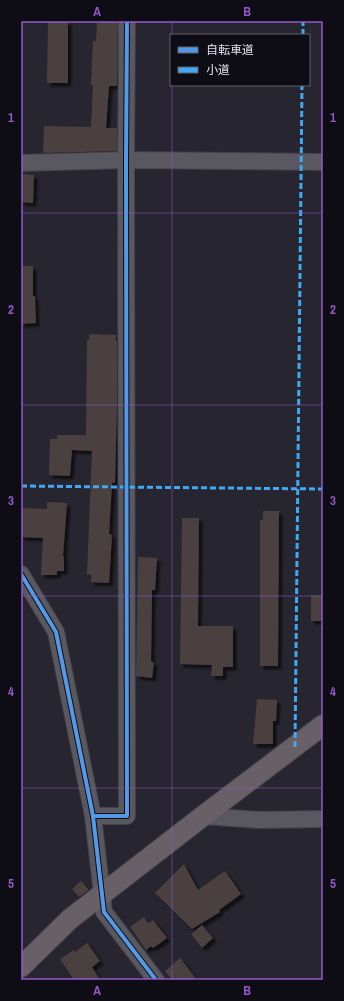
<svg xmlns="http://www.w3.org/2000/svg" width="344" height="1001" viewBox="0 0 344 1001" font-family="'Archivo Narrow','Noto Sans JP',sans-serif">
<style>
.building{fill:#4b403f;filter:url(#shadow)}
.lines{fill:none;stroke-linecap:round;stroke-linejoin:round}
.minor-casing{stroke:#43404a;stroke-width:18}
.major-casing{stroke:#43404a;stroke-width:22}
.minor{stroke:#595760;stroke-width:16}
.major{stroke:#686066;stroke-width:20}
.quiet{stroke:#3fa9f5;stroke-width:3;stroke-dasharray:6 3;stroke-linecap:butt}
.cycleway-casing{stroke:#0e0c14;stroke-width:6}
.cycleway{stroke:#5399e6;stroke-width:4}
.grid{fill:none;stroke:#9458ca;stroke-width:1;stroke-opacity:0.55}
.neatline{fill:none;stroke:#9458ca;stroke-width:1.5}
.grid-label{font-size:13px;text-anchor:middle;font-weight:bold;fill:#9458ca}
</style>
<defs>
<filter id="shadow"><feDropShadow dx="3.5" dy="3.5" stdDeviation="1" flood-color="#0009"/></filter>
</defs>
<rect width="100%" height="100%" fill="#27252f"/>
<g class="building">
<path d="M48 21H68V83H47Z"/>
<path d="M97 21H118L117 86H109L106 128H117V151L43 153 44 126 91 127 93 85H91L93 41H96Z"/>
<path d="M21 174 34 175 33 203 21 202Z"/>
<path d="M21 266H33V296H35L36 323 21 324Z"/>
<path d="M89 334 116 335V341H117V406L115 483H112L109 534 112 535 109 583 91 582V575L87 574 92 451 72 450 70 476 49 475 50 439H57V435H86L87 340H89Z"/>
<path d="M47 502 67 503 63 556H64V571H57V575H41L43 538 21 537V508L47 509Z"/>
<path d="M263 511H279L278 666H260V520H263Z"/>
<path d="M182 518H199L198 626H233V667H223V676H211L212 665 180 664Z"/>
<path d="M138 557 157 558 155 590H152L151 661 154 663 152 678 136 676Z"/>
<path d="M311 595 323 596V621H311Z"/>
<path d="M257 699 277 700 276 721H273V744H253Z"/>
<path d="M184 864 198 890 225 871 241 894 219 910 220 912 192 929 155 893Z"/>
<path d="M81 881 89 890 79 897 72 889Z"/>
<path d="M144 917 148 923 153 920 167 938 153 948 151 946 146 950 130 927Z"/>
<path d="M202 925 213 938 202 948 191 934Z"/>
<path d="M87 943 100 961 92 967 100 980H74L60 959 74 950 75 952Z"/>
<path d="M180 958 197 980H172L165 971Z"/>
</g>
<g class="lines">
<defs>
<g id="minor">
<path d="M21 163 126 160 323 162"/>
<path d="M21 574 56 632 93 816 104 912 156 980"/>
<path d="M93 816H127L126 160 127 21"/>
<path d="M203 816 261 820 323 819"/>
</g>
<path id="major" d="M21 967 70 919 203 816 323 725"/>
</defs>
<use href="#minor" class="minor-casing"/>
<use href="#major" class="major-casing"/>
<use href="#minor" class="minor"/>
<use href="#major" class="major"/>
<g class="quiet">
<path d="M303 35V21"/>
<path d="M21 486 323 489"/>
<path d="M295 747 302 85"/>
</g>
<defs>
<g id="cycleway">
<path d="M21 574 56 632 93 816 104 912 156 980"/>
<path d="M93 816H127L126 160 127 21"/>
</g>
</defs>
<use href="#cycleway" class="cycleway-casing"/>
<use href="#cycleway" class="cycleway"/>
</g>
<path class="grid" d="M172 21V35M172 85V980M21 213H323M21 405H323M21 596H323M21 788H323"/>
<rect width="344" height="1001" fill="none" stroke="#0e0c14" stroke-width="44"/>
<rect x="170" y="34" width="140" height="52" fill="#0e0c14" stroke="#62606a"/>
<rect x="178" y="47" width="20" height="6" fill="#5399e6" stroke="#62606a"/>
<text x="206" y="54" font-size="12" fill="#e1deec">自転車道</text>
<rect x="178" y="67" width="20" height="6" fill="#3fa9f5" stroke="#62606a"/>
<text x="206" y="74" font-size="12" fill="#e1deec">小道</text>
<rect x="22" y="22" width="300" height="957" class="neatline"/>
<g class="grid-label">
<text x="97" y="16">A</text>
<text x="247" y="16">B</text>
<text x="11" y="122">1</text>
<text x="333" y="122">1</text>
<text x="11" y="314">2</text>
<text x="333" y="314">2</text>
<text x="11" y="505">3</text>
<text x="333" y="505">3</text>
<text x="11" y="696">4</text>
<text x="333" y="696">4</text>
<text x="11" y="888">5</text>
<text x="333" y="888">5</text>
<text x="97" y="995">A</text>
<text x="247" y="995">B</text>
</g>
</svg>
